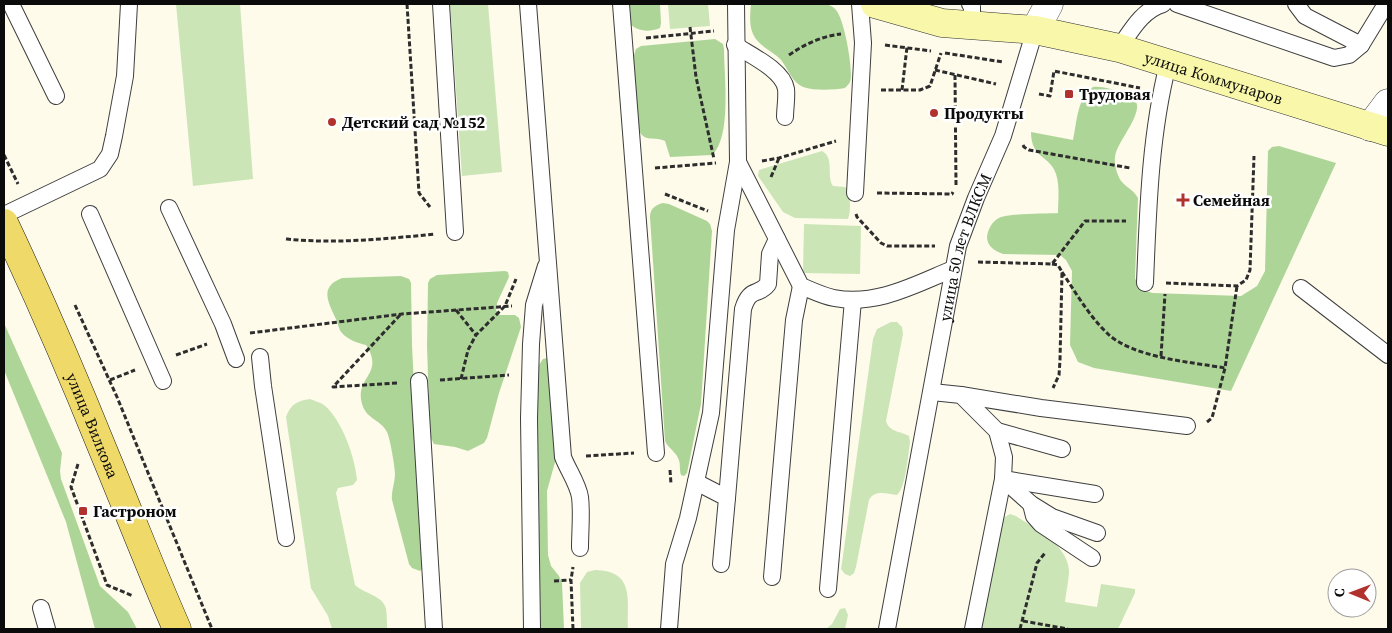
<svg xmlns="http://www.w3.org/2000/svg" width="1392" height="633" viewBox="0 0 1392 633" font-family="'Source Serif 4',serif">
<style>
.green{fill:#cbe5b7}
.forest{fill:#aed598}
.lines{fill:none;stroke-linecap:round;stroke-linejoin:round}
.service-casing{stroke:#3e3e3e;stroke-width:18}
.minor-casing{stroke:#3e3e3e;stroke-width:29}
.secondary-casing{stroke:#2d2d2d;stroke-width:29}
.primary-casing{stroke:#1c1c1c;stroke-width:29}
.path{stroke:#2d2d2d;stroke-width:3;stroke-dasharray:5 2.5;stroke-linecap:butt}
.service{stroke:#fff;stroke-width:16}
.minor{stroke:#fff;stroke-width:28}
.secondary{stroke:#f9f7aa;stroke-width:28}
.primary{stroke:#efd969;stroke-width:28}
.poi-dot{fill:#b1312d;stroke:#fff;stroke-width:2}
.labels{text-anchor:middle;stroke-width:5;stroke-linejoin:round;paint-order:stroke}
.street-label{font-size:16px;fill:#0b0b0b;stroke:#fff}
.poi-label{font-size:16px;font-weight:bold;fill:#0b0b0b;stroke:#fff;text-anchor:start}
</style>
<rect width="100%" height="100%" fill="#fefbeb"/>
<g class="green">
<path d="M176 4H240L253 179 193 186Z"/>
<path d="M450 4H488L502 172 462 176Z"/>
<path d="M668 4H708L710 26 670 29Z"/>
<path d="M822 151C835 158 826 176 833 186L845 187C851 194 851 211 848 219L795 218 783 212 758 176 759 170Z"/>
<path d="M804 224 861 226 860 274 803 273Z"/>
<path d="M891 322H897L902 327 903 334 886 421C889 432 900 431 909 436L910 442C908 455 906 487 897 495 887 494 875 489 869 500L856 567 854 573 850 576 845 574 841 569 842 563 873 339 877 329Z"/>
<path d="M310 399C314 401 320 402 324 405 342 420 355 457 357 480L353 485 338 488 336 493 355 585C364 594 383 595 386 609 387 615 387 623 387 629H332L328 616 311 588 286 417C291 404 297 401 310 399Z"/>
<path d="M1010 514 1016 516C1035 529 1067 544 1069 570 1069 580 1066 592 1065 602L1097 607 1101 584 1135 589V593L1118 629H979L1001 522 1005 517Z"/>
<path d="M595 570C635 571 627 599 628 629H581L580 583 587 572Z"/>
<path d="M845 608 848 615 845 629H826L832 624 840 609Z"/>
</g>
<g class="forest">
<path d="M630 4H660L661 23 660 28C650 32 639 32 631 25Z"/>
<path d="M751 4H826C829 5 834 7 836 10 844 18 854 72 850 82 849 84 847 86 845 88 833 90 815 91 803 87 792 82 788 69 781 60 773 51 758 46 753 34 749 25 750 14 751 4Z"/>
<path d="M715 39 723 44 724 49C724 76 732 137 712 155L670 157 665 141C655 136 646 143 639 131L633 58 636 49 641 46Z"/>
<path d="M1093 87C1103 86 1113 90 1123 93 1158 101 1117 138 1115 157 1114 164 1117 176 1122 182 1128 189 1132 188 1138 198L1135 278C1138 288 1144 291 1153 293L1241 296 1257 286 1265 271 1268 151 1272 147 1279 146 1336 163 1231 391 1094 368 1078 362 1070 345 1072 271 1066 260 1060 255 1003 254C995 251 988 247 987 238 987 231 992 221 999 218 1008 213 1046 214 1058 213 1058 201 1060 186 1056 174 1050 155 1031 159 1031 132L1073 140C1077 122 1077 98 1093 87Z"/>
<path d="M663 203 669 204 707 221 710 224 712 231 701 404 687 473 684 476 681 475C679 469 681 463 678 458 675 451 668 448 665 441L650 217C650 209 655 205 663 203Z"/>
<path d="M505 271 508 272 509 277 497 303 496 310 500 315H515L519 318 521 327 499 393 487 438 484 443 468 451 455 447 434 444 430 436 427 346 428 283 430 279 437 275Z"/>
<path d="M401 276 409 279 411 283 412 345 423 568 420 571 412 568 409 564 392 500C391 491 395 483 395 474 395 467 390 438 387 432 380 418 364 420 361 399 358 377 384 372 366 345 358 343 348 340 342 333 339 330 338 324 336 319 328 302 319 287 342 278Z"/>
<path d="M4 323 62 453 60 471 61 479 100 586 128 612 137 629H95L66 522 4 370Z"/>
<path d="M547 358 549 361 557 455 547 491 548 555 551 566 559 576 562 583 564 629H539L538 581V376L539 365 543 359Z"/>
</g>
<g class="lines">
<defs>
<g id="service">
<path d="M11 4 56 96"/>
<path d="M441 4 455 232"/>
<path d="M528 4 563 457C568 470 578 484 580 497 582 513 580 531 580 548"/>
<path d="M621 4 656 453"/>
<path d="M970 4 972 7V25"/>
<path d="M1177 4 1334 58 1349 55 1361 45 1386 4"/>
<path d="M1296 4 1305 16 1361 45"/>
<path d="M735 45C750 55 783 70 786 89 787 98 785 109 785 117"/>
<path d="M1119 48C1131 31 1142 10 1163 4"/>
<path d="M738 162 801 286C811 290 823 296 834 298 877 306 914 285 953 269"/>
<path d="M855 193 863 43 860 4"/>
<path d="M169 208 223 324 236 359"/>
<path d="M90 214 163 381"/>
<path d="M4 215 100 169 110 154 114 136 125 76 129 4"/>
<path d="M1145 283C1148 209 1150 135 1168 64"/>
<path d="M1301 288 1388 355"/>
<path d="M260 357 263 386 286 538"/>
<path d="M419 381 434 629"/>
<path d="M932 392 961 395 997 431 1004 457 1003 479 973 629"/>
<path d="M961 395 1041 408 1187 426"/>
<path d="M997 431 1062 449"/>
<path d="M1003 479 1031 504 1052 517 1097 533"/>
<path d="M1003 479 1095 494"/>
<path d="M696 482 727 498 721 564"/>
<path d="M727 498 743 309C750 286 758 297 768 284L770 254 777 239"/>
<path d="M1031 504 1034 516 1041 524 1092 558"/>
<path d="M772 577 794 320 801 286"/>
<path d="M828 589 853 300"/>
<path d="M41 608 47 629"/>
<path d="M532 629 529 418 531 344 534 305 546 266"/>
<path d="M669 629 674 564 688 518 711 413 726 230 738 162 736 4"/>
<path id="s1" d="M887 629 958 246 976 198 1003 136 1035 30"/>
</g>
<g id="minor">
<path d="M1035 30 1049 4"/>
<path d="M1370 127 1388 103"/>
</g>
<g id="secondary">
<path id="s2" d="M875 4 942 23 1035 30 1119 48 1388 132"/>
</g>
<g id="primary">
<path id="s3" d="M4 223C39 297 72 373 103 450 128 510 151 570 177 629"/>
</g>
</defs>
<use href="#service" class="service-casing"/>
<use href="#minor" class="minor-casing"/>
<use href="#secondary" class="secondary-casing"/>
<use href="#primary" class="primary-casing"/>
<g class="path">
<path d="M407 4 419 193 430 207"/>
<path d="M690 27 696 77 714 159"/>
<path d="M646 38 714 31"/>
<path d="M885 45 931 51"/>
<path d="M945 53 1003 62"/>
<path d="M789 55C805 44 822 36 841 34"/>
<path d="M935 70 996 84"/>
<path d="M955 75 956 185"/>
<path d="M881 90H920L930 86 941 53"/>
<path d="M902 90 907 47"/>
<path d="M1039 94 1050 96 1054 71 1140 88"/>
<path d="M1023 145 1024 147 1029 150 1130 168"/>
<path d="M4 155 18 184"/>
<path d="M762 161 779 158 836 141"/>
<path d="M655 168 716 163"/>
<path d="M771 177 779 158"/>
<path d="M877 193 952 194 953 192"/>
<path d="M665 194 708 211"/>
<path d="M856 214 857 217 881 243 887 246H935"/>
<path d="M286 239C335 244 385 239 435 234"/>
<path d="M978 262 1052 264 1085 221H1126"/>
<path d="M1052 264 1058 265 1062 272 1060 360 1059 375 1053 388"/>
<path d="M1062 272C1076 293 1089 316 1108 334 1134 358 1191 362 1225 368"/>
<path d="M1166 283 1237 286 1246 280 1250 270 1254 156"/>
<path d="M75 305 117 397 212 629"/>
<path d="M456 310 476 335"/>
<path d="M250 333 402 314 512 306"/>
<path d="M176 355 207 344"/>
<path d="M1161 356 1165 294"/>
<path d="M461 379 468 350 476 335 505 306 516 279"/>
<path d="M110 380 135 370"/>
<path d="M440 380 509 375"/>
<path d="M397 383 333 387 401 314"/>
<path d="M1207 422 1212 418 1225 368 1237 286"/>
<path d="M586 456 634 453"/>
<path d="M78 464 71 487 107 585 133 596"/>
<path d="M670 470 671 484"/>
<path d="M554 581 571 580"/>
<path d="M1023 621 1068 629"/>
<path d="M573 629 571 580 573 567"/>
<path d="M1020 629 1037 563 1045 553"/>
</g>
<use href="#service" class="service"/>
<use href="#minor" class="minor"/>
<use href="#secondary" class="secondary"/>
<use href="#primary" class="primary"/>
</g>
<g class="poi-dot">
<rect x="1064" y="89" width="10" height="10" rx="2.5"/>
<circle cx="934" cy="113" r="5"/>
<circle cx="332" cy="122" r="5"/>
<path d="M1180.5 192.5h5v5h5v5h-5v5h-5v-5h-5v-5h5z"/>
<rect x="78" y="506" width="10" height="10" rx="2.5"/>
</g>
<g class="labels">
<g class="street-label">
<text dy="6" stroke="none"><textPath href="#s2" startOffset="348">улица Коммунаров</textPath></text>
<text dy="6" stroke="none"><textPath href="#s1" startOffset="390">улица 50 лет ВЛКСМ</textPath></text>
<text dy="6" stroke="none"><textPath href="#s3" startOffset="221">улица Вилкова</textPath></text>
</g>
<g class="poi-label">
<text x="1079" y="100">Трудовая</text>
<text x="944" y="119">Продукты</text>
<text x="342" y="128">Детский сад №152</text>
<text x="1193" y="206">Семейная</text>
<text x="93" y="517">Гастроном</text>
</g>
</g>
<rect width="1392" height="633" fill="none" stroke="#0b0b0b" stroke-width="10"/>
<g transform="translate(1352 593) rotate(271)"><circle r="24" fill="#ffffff" stroke="#9d9d9d"/>
<path d="M0-4L9 19L0 12L-9 19Z" fill="#b1312d"/>
<text y="-8" font-size="14" font-weight="bold" text-anchor="middle" fill="#0b0b0b">С</text>
</g>
</svg>
